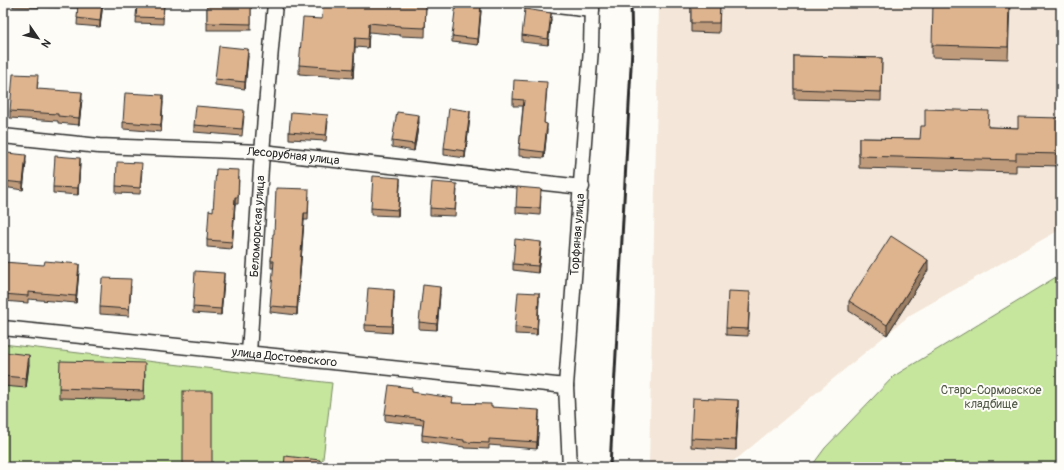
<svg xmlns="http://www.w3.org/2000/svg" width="1064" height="470" viewBox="0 0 1064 470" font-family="Pangolin,sans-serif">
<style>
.built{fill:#f4e6d8}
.green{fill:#c6e59d;stroke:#788864}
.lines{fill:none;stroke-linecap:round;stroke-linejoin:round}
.minor-casing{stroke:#2b2b2b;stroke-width:17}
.minor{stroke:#fdfcf7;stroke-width:14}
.rail{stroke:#2b2b2b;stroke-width:3}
.wall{fill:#bf9b7b;stroke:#2b2b2b}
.shaded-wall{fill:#9b7e64;stroke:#2b2b2b}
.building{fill:#deb48f;stroke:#2b2b2b}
.labels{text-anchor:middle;stroke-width:4;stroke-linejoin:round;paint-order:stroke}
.street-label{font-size:12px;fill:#2b2b2b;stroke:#fdfcf7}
.park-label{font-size:12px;fill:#525a48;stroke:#fdfcf7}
</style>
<rect width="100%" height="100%" fill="#fdfcf7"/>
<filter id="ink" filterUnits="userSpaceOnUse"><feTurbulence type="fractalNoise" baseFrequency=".025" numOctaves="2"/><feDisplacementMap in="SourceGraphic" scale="8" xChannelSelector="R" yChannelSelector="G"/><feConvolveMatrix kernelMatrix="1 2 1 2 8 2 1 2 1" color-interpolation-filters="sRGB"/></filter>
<g filter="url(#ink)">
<path class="built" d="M659 3H1061V229L910 315 739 457 723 467H649Z"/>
<g class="green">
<path d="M1061 274V467H811L825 448 894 376Z"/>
<path d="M3 344 332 383 322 467H3Z"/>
</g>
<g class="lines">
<defs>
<g id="minor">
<path d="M530 3 592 10"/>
<path id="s1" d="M3 136 99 146 262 152 582 187"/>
<path id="s2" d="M3 328 566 386"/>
<path id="s3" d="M249 353 262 152 275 3"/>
<path id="s4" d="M570 467 566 386 591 48 592 3"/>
</g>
</defs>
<use href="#minor" class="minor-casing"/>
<use href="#minor" class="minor"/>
<path class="rail" d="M610 467 632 48 631 3"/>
</g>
<g class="wall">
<path d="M13 3H103L100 27 77 25 78 8 13 7Z"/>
<path d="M137 3H164L163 24 136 23Z"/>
<rect x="207" y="3" width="44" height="27"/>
<path d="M426 3 425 37 400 36V35L369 32 368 48 355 47 353 78 299 74V65L322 19Z"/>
<path d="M691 3H720L719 33 691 32Z"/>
<path d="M1010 3 1008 59 932 57V45Z"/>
<path d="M481 11 478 45 452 42V36Z"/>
<path d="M551 19 548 45 522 42V35Z"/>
<path d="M248 56 245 89 215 85V79Z"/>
<path d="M794 56 882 58 881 101 794 99Z"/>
<path d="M38 82 37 89 82 99 79 125 58 123V121L10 118V111Z"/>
<path d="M547 88 544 124 547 130 544 158 519 156V149L523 106H513V99Z"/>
<path d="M163 102 161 132 123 129V122Z"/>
<path d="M244 116 242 136 194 132V125Z"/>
<path d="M470 117 465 158 444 155V148Z"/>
<path d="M1061 118V166L1016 165V172L859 168V138L920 139 989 127 1018 128Z"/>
<path d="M328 121 326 141 289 139V132Z"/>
<path d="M419 122 414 151 392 147V141Z"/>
<path d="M26 162 23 190 3 187V167H6Z"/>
<path d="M80 164 78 195 53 193V187Z"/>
<path d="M142 170 140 194 116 193V186Z"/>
<path d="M239 177 238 204H235L232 249 207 247V240L213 211Z"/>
<path d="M400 184 398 216 371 215V208Z"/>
<path d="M457 190 455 216 430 215V208Z"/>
<path d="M309 196 308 220H304L297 315 270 312 274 268H271V261L274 234Z"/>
<path d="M541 196 540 215 516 213V207Z"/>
<path d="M541 248 538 273 513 270V264Z"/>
<path d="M3 262 79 271 76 303 28 299V303L3 301Z"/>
<path d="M928 270 887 335 849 311V301Z"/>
<path d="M224 280 221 315 193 313V307Z"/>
<path d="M131 286 129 316 100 314V307Z"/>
<path d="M440 294 437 330 419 329V322Z"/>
<path d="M394 297 392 333 365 331V325Z"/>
<path d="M750 298 748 336 726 335V328Z"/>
<path d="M539 300 537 335 515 334V327Z"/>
<path d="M3 352 29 364 26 388 3 386Z"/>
<path d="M145 373 144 400 59 398V388Z"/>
<path d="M412 392 453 403 491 407 539 417 537 449 489 445V449L464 448V447L422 441V435L423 425 385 421V414Z"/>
<path d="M738 410 736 450 691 447V438Z"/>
</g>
<g class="shaded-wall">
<path d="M102 3H103L100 27V21Z"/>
<path d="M481 4V11L478 45V39Z"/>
<path d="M551 13V19L548 45V39Z"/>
<path d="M369 23V32L368 48V39Z"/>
<path d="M355 38V47L353 78V69Z"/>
<path d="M248 49V56L245 89V82Z"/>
<path d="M82 92V99L79 125V118Z"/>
<path d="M163 95V102L161 132V125Z"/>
<path d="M470 111V117L465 158V151Z"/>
<path d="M419 115V122L414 151V144Z"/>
<path d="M547 124V130L544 158V152Z"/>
<path d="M26 155V162L23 190V183Z"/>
<path d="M80 158V164L78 195V188Z"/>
<path d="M400 178V184L398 216V210Z"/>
<path d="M235 197V204L232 249V242Z"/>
<path d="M304 213V220L297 315V308Z"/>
<path d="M541 242V248L538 273V266Z"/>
<path d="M928 260V270L887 335V325Z"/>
<path d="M79 264V271L76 303V296Z"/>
<path d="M224 273V280L221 315V309Z"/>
<path d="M440 287V294L437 330V324Z"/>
<path d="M394 290V297L392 333V326Z"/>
<path d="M539 293V300L537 335V329Z"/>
<path d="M29 355V364L26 388V378Z"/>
<path d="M738 400V410L736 450V440Z"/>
<path d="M539 410V417L537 449V442Z"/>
</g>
<g class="building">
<path d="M78 3H102L100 21 77 18Z"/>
<path d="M137 3H164L163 18 136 17Z"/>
<path d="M207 3H251V24L207 23Z"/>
<path d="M323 3H426L425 28 400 27V26L369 23 368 39 355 38 353 69 299 65 303 18 322 19Z"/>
<path d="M456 3H473L481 4 478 39 452 36Z"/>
<path d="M691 3H720L719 23H691Z"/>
<path d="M933 3H1009L1008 47 932 45Z"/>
<path d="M525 9 551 13 548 39 522 35Z"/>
<path d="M219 46 248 49 245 82 215 79Z"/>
<path d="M794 56 882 58 881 92 794 89Z"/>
<path d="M13 74 38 75 37 89 82 92 79 118 58 116V114L10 111Z"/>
<path d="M514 80 547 82 544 123 547 124 544 152 519 149 524 100 513 99Z"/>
<path d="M125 93 163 95 161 125 123 122Z"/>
<path d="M196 106 244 110 242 129 194 125Z"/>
<path d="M449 108 470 111 465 151 444 148Z"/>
<path d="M925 109 989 111 988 127 1018 128V117L1061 118V154L1016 153V160L859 156V138L920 139 921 126H925Z"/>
<path d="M291 112 328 115 326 135 289 132Z"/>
<path d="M397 112 419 115 414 144 392 141Z"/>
<path d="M7 153 26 155 23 183 3 181V167H6Z"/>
<path d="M55 156 80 158 78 188 53 187Z"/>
<path d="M117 162 142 163 140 188 116 186Z"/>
<path d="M216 169 239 170 238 197H235L232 242 207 240 209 210 213 211Z"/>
<path d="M373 176 400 178 398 210 371 208Z"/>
<path d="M432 182 457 184 455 210 430 208Z"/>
<path d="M517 187 541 189 540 208 516 207Z"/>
<path d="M276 188 309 189 308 213H304L297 308 270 306 274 261H271L273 234H274Z"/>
<path d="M891 236 928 260 887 325 849 301Z"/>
<path d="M515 239 541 242 538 266 513 264Z"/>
<path d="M45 261 79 264 76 296 28 292V296L3 294V262L44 265Z"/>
<path d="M195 271 224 273 221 309 193 307Z"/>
<path d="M102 278 131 279 129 309 100 307Z"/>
<path d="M423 285 440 287 437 324 419 322Z"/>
<path d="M368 288 394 290 392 326 365 325Z"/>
<path d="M728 291 750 292 748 329 726 328Z"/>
<path d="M518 292 539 293 537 329 515 327Z"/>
<path d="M3 352 29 355 26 378 3 376Z"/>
<path d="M60 361 145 363 144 391 59 388Z"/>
<path d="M389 385 412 388V392L453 398 452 403 491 404V407L539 410 537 442 489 439V443L464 442V440L422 435 424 419 385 414Z"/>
<rect x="183" y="391" width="29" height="76"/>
<path d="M693 398 738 400 736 440 691 438Z"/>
<path d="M285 456 320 460 319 467H284Z"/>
</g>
</g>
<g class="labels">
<g class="street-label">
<text dy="4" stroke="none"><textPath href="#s1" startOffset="291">Лесорубная улица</textPath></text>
<text dy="4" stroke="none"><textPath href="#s3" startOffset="127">Беломорская улица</textPath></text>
<text dy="4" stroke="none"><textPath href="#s4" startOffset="233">Торфяная улица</textPath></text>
<text dy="4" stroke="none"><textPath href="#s2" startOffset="283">улица Достоевского</textPath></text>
</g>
<g class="park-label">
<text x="991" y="394">Старо-Сормовское<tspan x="991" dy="14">кладбище</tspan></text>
</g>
</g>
<rect width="1064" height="470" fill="none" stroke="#fdfcf7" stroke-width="16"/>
<rect x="8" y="8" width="1048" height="454" fill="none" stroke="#2b2b2b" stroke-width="1.5" filter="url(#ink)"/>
<g transform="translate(38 38) rotate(124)" stroke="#fdfcf7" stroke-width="3" paint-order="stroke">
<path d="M0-3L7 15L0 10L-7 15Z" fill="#2b2b2b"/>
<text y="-6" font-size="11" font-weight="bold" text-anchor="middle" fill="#2b2b2b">N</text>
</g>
</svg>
